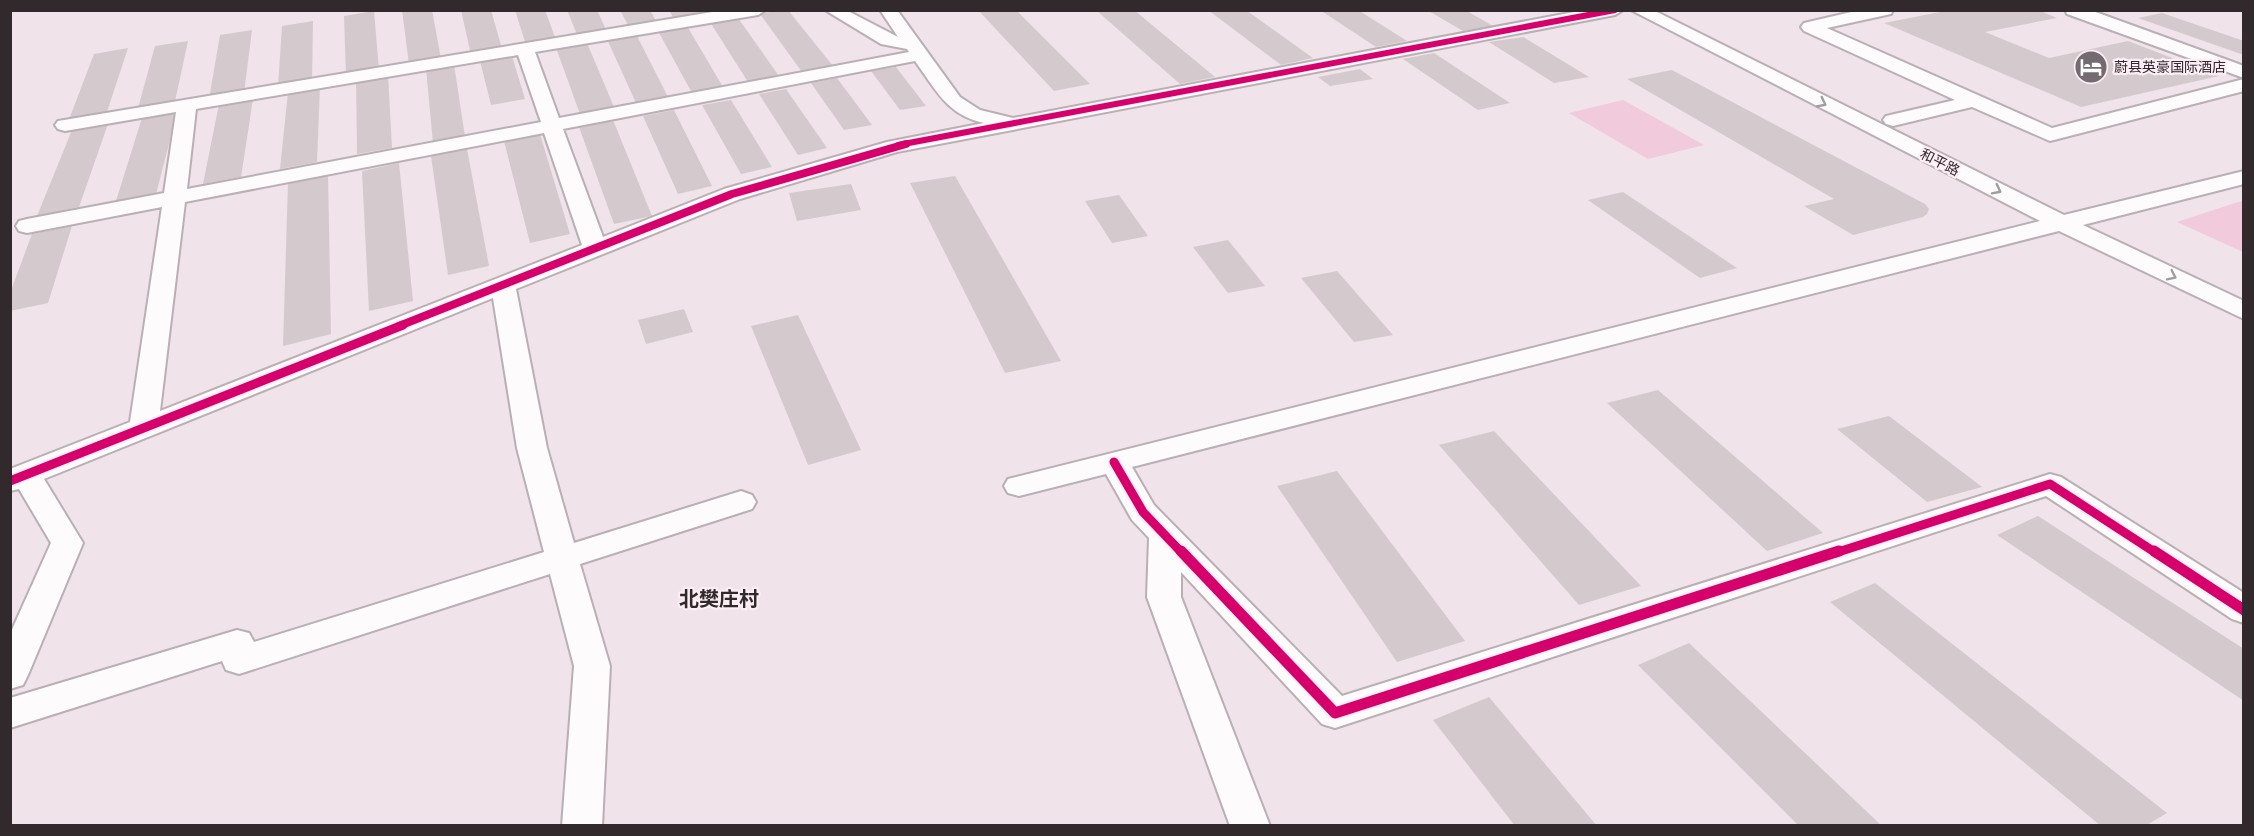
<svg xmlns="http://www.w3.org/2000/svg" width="2254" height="836" viewBox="0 0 2254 836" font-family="'Times New Roman','Noto Sans SC',serif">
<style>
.green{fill:#f1cadc}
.building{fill:#d4cace}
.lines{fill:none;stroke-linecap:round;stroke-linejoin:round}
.minor-casing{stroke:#b9afb4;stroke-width:4}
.minor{fill:#fdfbfc;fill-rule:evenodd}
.cycleway-far3-casing{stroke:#fceef4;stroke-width:8}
.cycleway-far2-casing{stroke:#fceef4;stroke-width:10}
.cycleway-far1-casing{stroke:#fceef4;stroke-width:13}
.cycleway-casing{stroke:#fceef4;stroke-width:15}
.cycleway-far3{stroke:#d6006c;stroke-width:6}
.cycleway-far2{stroke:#d6006c;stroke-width:8}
.cycleway-far1{stroke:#d6006c;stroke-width:9}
.cycleway{stroke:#d6006c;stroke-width:11}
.oneway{stroke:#a29c9f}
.labels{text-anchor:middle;stroke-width:4.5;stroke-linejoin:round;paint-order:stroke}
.far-poi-label{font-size:14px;fill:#32292d;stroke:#fceef4;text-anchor:start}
.far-street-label{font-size:14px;fill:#32292d;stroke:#fceef4}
.quarter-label{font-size:20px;font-weight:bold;fill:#32292d;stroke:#fceef4}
</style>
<rect width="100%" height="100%" fill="#f0e3e9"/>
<g class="green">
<path d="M1623 100 1704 145 1648 159 1569 113Z"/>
<path d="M2243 201V252L2177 222 2235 203Z"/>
</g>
<g class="building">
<path d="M402 10H432L441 59 409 65Z"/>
<path d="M461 10H491L502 49 471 55Z"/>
<path d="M515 10H545L556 40 526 45Z"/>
<path d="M567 10H597L607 32 578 37Z"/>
<path d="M620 10H650L657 23 629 27Z"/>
<path d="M669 10H699L703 16 675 21Z"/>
<path d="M780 10H788L833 66 802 72 760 14Z"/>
<path d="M978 10H1016L1090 84 1054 91Z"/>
<path d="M1096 10H1134L1215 77 1180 84Z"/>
<path d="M1208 10H1246L1313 58 1281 65Z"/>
<path d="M1320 10H1358L1407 41 1376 47Z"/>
<path d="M1427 10H1465L1493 26 1463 31Z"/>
<path d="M1936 10H2038L2057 18 1985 32 2049 58 2128 41 2219 76 2081 107 1884 23 1940 12Z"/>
<path d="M374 11 379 70 346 76 344 16Z"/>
<path d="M2162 13 2244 41V55L2138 18Z"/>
<path d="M738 18 779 76 748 82 710 22Z"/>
<path d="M313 21 312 82 278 87 282 26Z"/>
<path d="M687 26 723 87 692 93 658 31Z"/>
<path d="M252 30 244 93 209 99 220 35Z"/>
<path d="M636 34 668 97 636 103 607 39Z"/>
<path d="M1523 37 1589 77 1554 83 1489 42Z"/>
<path d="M188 41 174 106 137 112 155 46Z"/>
<path d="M587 43 614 107 580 114 556 48Z"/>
<path d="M128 48 106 115 68 122 94 54Z"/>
<path d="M1434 53 1510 103 1478 110 1403 59Z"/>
<path d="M512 56 525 99 491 105 480 61Z"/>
<path d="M454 64 465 137 433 143 426 69Z"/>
<path d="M896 67 926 106 900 110 871 71Z"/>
<path d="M1360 69 1373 79 1330 86 1318 77Z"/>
<path d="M1672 70 1925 204 1929 209 1927 214 1923 217 1853 235 1804 206 1834 199 1627 79Z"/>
<path d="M388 75 392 148 357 154 356 81Z"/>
<path d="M837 78 872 125 844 130 811 83Z"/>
<path d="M320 87 317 162 280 169 288 92Z"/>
<path d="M786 89 827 148 798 155 759 94Z"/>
<path d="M253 99 241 177 203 184 219 104Z"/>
<path d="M731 100 772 167 741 174 702 105Z"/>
<path d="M674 110 712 186 678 194 643 116Z"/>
<path d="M177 113 156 194 116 201 142 118Z"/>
<path d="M613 120 652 216 614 224 579 127Z"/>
<path d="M108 124 79 207 37 216 72 130Z"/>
<path d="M540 134 570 234 530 243 504 141Z"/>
<path d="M467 149 489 266 448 275 431 156Z"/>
<path d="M399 163 413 301 369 311 362 171Z"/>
<path d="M328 174 331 334 283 346 288 182Z"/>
<path d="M955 176 1061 361 1005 373 910 183Z"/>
<path d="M851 184 861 210 797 221 789 193Z"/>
<path d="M1623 192 1737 268 1700 278 1588 200Z"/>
<path d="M1119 195 1148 236 1112 243 1085 201Z"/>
<path d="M72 226 48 303 10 311V293L32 234Z"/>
<path d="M1228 240 1265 286 1228 293 1193 247Z"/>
<path d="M1337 271 1393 335 1354 342 1301 278Z"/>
<path d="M684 309 693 332 646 344 638 320Z"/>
<path d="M798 315 861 450 808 465 751 326Z"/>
<path d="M1658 390 1823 533 1767 551 1607 403Z"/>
<path d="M1889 416 1982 487 1927 502 1837 429Z"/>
<path d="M1494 431 1641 586 1579 605 1439 445Z"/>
<path d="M1337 471 1465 641 1397 662 1277 486Z"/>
<path d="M2038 516 2244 649V701L1997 535Z"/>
<path d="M1875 583 2167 813 2145 826H2101L1830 602Z"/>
<path d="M1689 643 1882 826H1799L1638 665Z"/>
<path d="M1489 697 1597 826H1515L1433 720Z"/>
</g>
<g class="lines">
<defs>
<g id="minor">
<path d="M724 10H766L758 15 535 52 559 118 909 52 907 49 881 44 825 10H846L898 37 880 10H897L960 97 980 110 1013 118 1585 10H1623L1615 15 897 152 740 199 516 289 547 448 574 543 741 491 752 495 756 502 752 509 580 564 610 666 602 826H562L574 666 550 574 239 674 226 670 222 661 10 728V698L237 630 249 633 254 642 544 552 517 448 493 298 44 479 83 543 28 675 23 685 10 689V634L51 543 19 489 10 491V469L130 422 162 207 27 233 19 231 16 226 19 221 27 219 164 193 176 112 65 131 58 129 55 125 58 121ZM518 55 541 122 187 189 196 109ZM915 61C936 90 947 115 984 123L887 142 724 189 603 237 563 129ZM544 133 582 245 160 411 185 202Z"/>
<path d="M1631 10H1653L2064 215 2244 171V184L2083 225 2244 301V319L2059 231 1132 467 1154 505 1342 696 2050 474 2061 477 2244 593V623L2232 619 2046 496 1335 728 1322 724 1181 572V597L1270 826H1230L1147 597 1149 538 1132 520 1106 474 1019 496 1008 493 1004 486 1008 479 2040 221Z"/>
<path d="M1860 10H1893L1891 14 1827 28 2052 128 2244 79V91L2050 141 1972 107 1893 126 1886 124 1883 120 1886 116 1955 100 1804 31 1801 27 1804 23Z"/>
<path d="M2065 10H2090L2244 66V78L2067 14Z"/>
</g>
</defs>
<use href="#minor" class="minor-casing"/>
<use href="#minor" class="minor"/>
<defs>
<path id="cycleway-far3" d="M898 145 1615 10"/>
<path id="cycleway-far2" d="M399 326 732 194 906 144"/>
<g id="cycleway-far1">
<path d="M1114 462 1143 512 1182 553"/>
<path d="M10 481 403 325"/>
<path d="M1835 553 2050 484 2156 553"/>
</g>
<g id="cycleway">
<path d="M1181 551 1335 713 1839 551"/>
<path d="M2154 551 2244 610"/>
</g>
</defs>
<use href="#cycleway-far3" class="cycleway-far3-casing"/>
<use href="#cycleway-far2" class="cycleway-far2-casing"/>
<use href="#cycleway-far1" class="cycleway-far1-casing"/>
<use href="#cycleway" class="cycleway-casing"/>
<use href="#cycleway-far3" class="cycleway-far3"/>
<use href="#cycleway-far2" class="cycleway-far2"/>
<use href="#cycleway-far1" class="cycleway-far1"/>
<use href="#cycleway" class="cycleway"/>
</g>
<defs><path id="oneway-chevron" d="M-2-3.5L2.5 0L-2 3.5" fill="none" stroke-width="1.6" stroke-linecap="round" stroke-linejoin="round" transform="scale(1.5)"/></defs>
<g class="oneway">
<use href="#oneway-chevron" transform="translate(1822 103) rotate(27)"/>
<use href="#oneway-chevron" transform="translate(1997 190) rotate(27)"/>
<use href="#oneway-chevron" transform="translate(2172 276) rotate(26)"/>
</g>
<defs>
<symbol id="hotel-disc" viewBox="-11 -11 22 22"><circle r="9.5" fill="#746a6f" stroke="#fceef4"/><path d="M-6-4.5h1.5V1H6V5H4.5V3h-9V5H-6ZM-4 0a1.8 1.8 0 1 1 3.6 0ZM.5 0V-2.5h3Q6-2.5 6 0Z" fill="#fff"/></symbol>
</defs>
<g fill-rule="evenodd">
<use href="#hotel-disc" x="2072" y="48" width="38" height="38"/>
</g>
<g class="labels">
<g class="far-poi-label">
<text x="2114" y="72">蔚县英豪国际酒店</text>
</g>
<g class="far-street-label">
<text transform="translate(1940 162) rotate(27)" y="5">和平路</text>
</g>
<g class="quarter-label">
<text x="719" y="606">北樊庄村</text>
</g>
</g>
<rect width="2254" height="836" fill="none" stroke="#32292d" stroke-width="24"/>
</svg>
